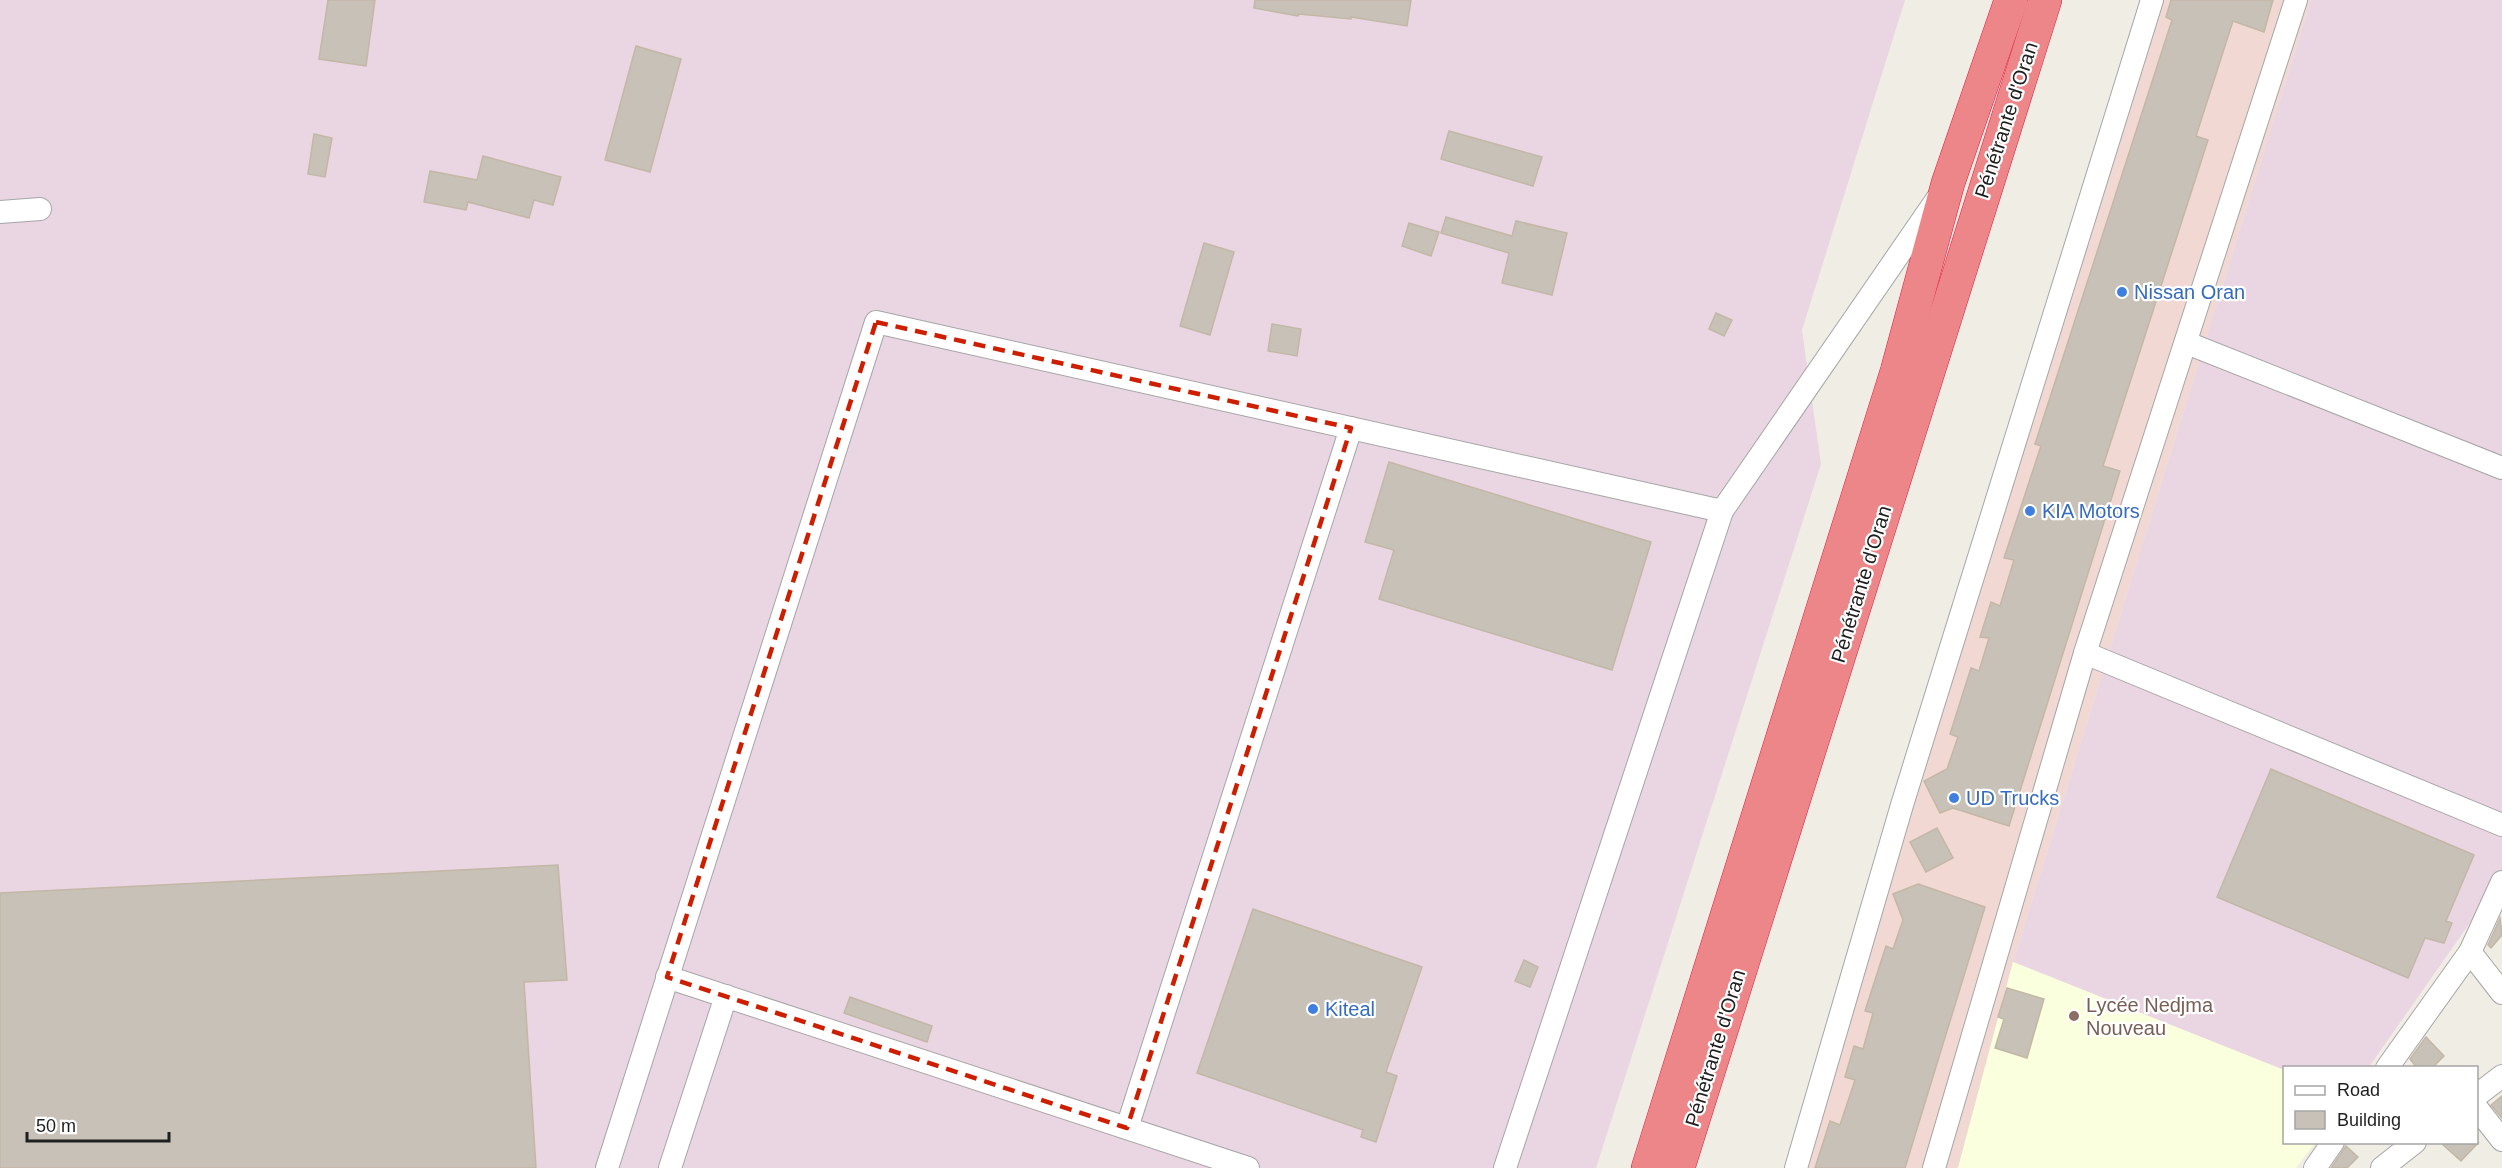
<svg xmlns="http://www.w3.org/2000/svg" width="2502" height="1168" viewBox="0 0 2502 1168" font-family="Arial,sans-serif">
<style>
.commercial{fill:#f2d8d2}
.industrial{fill:#ead5e3}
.education{fill:#faffde}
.building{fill:#c8c1b7;stroke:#c3b7a5;stroke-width:1.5}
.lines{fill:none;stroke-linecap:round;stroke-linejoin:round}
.minor-casing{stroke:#a6a6a6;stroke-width:24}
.highway-casing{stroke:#e8173f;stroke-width:34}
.minor{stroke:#fff;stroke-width:22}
.highway{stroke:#ed8689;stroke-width:33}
.marked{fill:none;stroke:#cd1f00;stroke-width:4.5;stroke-dasharray:12 8;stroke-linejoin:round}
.shop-dot{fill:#3f7fe0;stroke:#fff;stroke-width:2}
.education-dot{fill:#8d6e63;stroke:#fff;stroke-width:2}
.labels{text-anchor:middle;stroke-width:4.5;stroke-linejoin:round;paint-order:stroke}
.street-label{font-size:20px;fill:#1f1f1f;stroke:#fff}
.shop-label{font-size:20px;fill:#366cbe;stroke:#fff;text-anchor:start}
.education-label{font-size:20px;fill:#785e54;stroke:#fff;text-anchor:start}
</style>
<rect width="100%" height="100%" fill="#f0eee4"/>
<path class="commercial" d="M2141 0H2311L2013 962 1958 1168H1793Z"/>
<g class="industrial">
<path d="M0 0H1905L1802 330 1821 464 1596 1168H0Z"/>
<path d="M2311 0H2502V877L2369 1067 2284 1068V1070L2013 962Z"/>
</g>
<path class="education" d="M2013 962 2284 1070V1142L2315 1143 2296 1168H1958Z"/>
<g class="building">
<path d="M328 0H375L366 66 319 59Z"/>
<path d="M1255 0H1411L1407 26 1351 17V19L1299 14 1298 16 1254 8Z"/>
<path d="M2171 0H2273L2264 32 2233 21 2196 136 2208 140 2103 466 2120 471 2009 826 1953 808 1940 813 1924 781 1947 769 1958 737 1950 734 1971 668 1979 671 1989 638 1980 637 1991 602 2000 606 2014 560 2004 558 2041 446 2035 444 2172 20 2166 17Z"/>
<path d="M636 46 681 59 650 172 605 160Z"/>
<path d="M1449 131 1542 157 1533 186 1441 159Z"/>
<path d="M314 134 332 138 325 177 308 174Z"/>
<path d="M483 156 561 177 553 205 534 200 529 218 468 202 466 210 424 202 430 171 477 180Z"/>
<path d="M1446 217 1512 236 1516 221 1567 233 1552 295 1502 283 1509 253 1441 233Z"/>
<path d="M1409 223 1439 232 1431 256 1402 246Z"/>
<path d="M1204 243 1234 252 1210 335 1180 326Z"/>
<path d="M1716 313 1732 320 1724 336 1709 329Z"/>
<path d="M1272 324 1301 329 1297 356 1268 351Z"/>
<path d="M1389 462 1651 542 1612 670 1379 599 1394 550 1365 542Z"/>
<path d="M2271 769 2474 855 2446 921 2452 923 2444 943 2425 938 2408 978 2217 897Z"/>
<path d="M1937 828 1953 858 1926 872 1910 842Z"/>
<path d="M558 865 567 980 524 982 536 1168H0V893Z"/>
<path d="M1918 884 1985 907 1905 1168H1815L1830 1121 1840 1125 1855 1080 1845 1077 1854 1046 1863 1049 1873 1013 1865 1011 1886 946 1893 949 1903 920 1893 894Z"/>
<path d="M1253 909 1422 967 1386 1072 1397 1076 1376 1142 1361 1137 1363 1130 1197 1073Z"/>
<path d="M2500 918 2502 935 2491 948 2488 945Z"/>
<path d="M1524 960 1538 967 1530 987 1515 981Z"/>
<path d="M2007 988 2044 999 2027 1058 1995 1048 2004 1019 1998 1017Z"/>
<path d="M850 997 932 1026 927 1042 844 1013Z"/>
<path d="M2426 1037 2444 1056 2432 1068H2417L2410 1059Z"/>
<path d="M2502 1096V1118L2491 1105Z"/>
<path d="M2441 1143H2478L2461 1161Z"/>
<path d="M2346 1146 2358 1157 2347 1168H2331Z"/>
</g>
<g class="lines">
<defs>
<g id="minor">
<path d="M0 212 40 209"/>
<path d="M2187 343 2502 468"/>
<path d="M2085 653 2502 825"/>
<path d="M2470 952 2502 993"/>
<path d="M667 977 1248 1168"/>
<path d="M2387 1068 2470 952 2502 882"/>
<path d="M2476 1096 2502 1076"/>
<path d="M2476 1107 2502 1140"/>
<path d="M1127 1128 1351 428"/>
<path d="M607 1168 876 322 1722 511"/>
<path d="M670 1168 726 996"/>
<path d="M1505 1168 1722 511 1937 199"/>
<path d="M1796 1168 1902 805 2152 0"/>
<path d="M1934 1168 2085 653 2296 0"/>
<path d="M2315 1168 2333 1142"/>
<path d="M2382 1168 2415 1142"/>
</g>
<g id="highway">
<path d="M1648 1168 1897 371 1948 183 2011 0"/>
<path d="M1678 1168 2045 0"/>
</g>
</defs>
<use href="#minor" class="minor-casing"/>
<use href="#highway" class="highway-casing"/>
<use href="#minor" class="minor"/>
<use href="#highway" class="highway"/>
</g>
<path class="marked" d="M876 322 1351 428 1127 1128 667 977Z"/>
<g class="shop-dot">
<circle cx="2122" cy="292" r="6"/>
<circle cx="2030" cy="511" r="6"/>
<circle cx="1954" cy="798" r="6"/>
<circle cx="1313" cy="1009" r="6"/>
</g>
<circle class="education-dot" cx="2074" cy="1016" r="6"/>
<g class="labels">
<g class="street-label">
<text transform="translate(2006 120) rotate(-72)" y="7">Pénétrante d'Oran</text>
<text transform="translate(1861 584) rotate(-73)" y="7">Pénétrante d'Oran</text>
<text transform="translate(1715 1048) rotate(-73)" y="7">Pénétrante d'Oran</text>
</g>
<g class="shop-label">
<text x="2134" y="299">Nissan Oran</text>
<text x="2042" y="518">KIA Motors</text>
<text x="1966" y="805">UD Trucks</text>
<text x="1325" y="1016">Kiteal</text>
</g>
<g class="education-label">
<text x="2086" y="1012">Lycée Nedjma<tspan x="2086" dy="23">Nouveau</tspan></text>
</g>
</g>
<rect x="2283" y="1066" width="195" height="78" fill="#ffffff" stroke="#a5a5a5" stroke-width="1.5"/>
<rect x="2295" y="1086" width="30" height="9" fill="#ffffff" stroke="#a5a5a5" stroke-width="1.5"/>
<text x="2337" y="1096" font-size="18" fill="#1f1f1f">Road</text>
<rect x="2295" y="1111" width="30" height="18" fill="#c8c1b7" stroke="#a5a5a5" stroke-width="1.5"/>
<text x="2337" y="1126" font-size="18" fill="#1f1f1f">Building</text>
<path d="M27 1132v9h142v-9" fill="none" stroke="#1f1f1f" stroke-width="3"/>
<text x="36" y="1132" font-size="18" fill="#1f1f1f" stroke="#ffffff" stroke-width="4.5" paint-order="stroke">50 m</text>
</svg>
